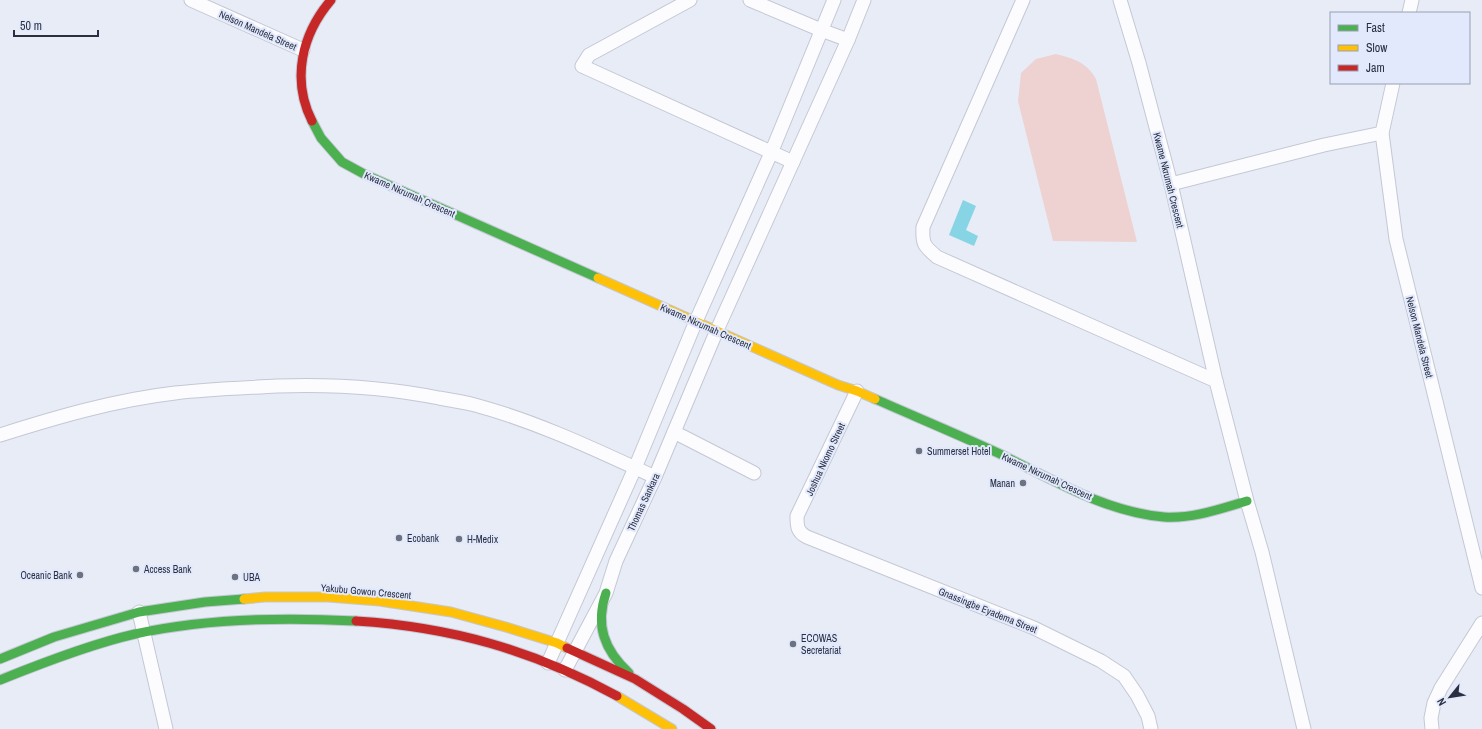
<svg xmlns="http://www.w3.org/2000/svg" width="1482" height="729" viewBox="0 0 1482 729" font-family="'Archivo Narrow',sans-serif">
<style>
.green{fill:#eed2d1}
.water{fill:#87d4e4}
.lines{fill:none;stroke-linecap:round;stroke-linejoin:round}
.street-casing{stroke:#c3c8d5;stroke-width:15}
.fast-casing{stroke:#c3c8d5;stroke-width:11}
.slow-casing{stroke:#c3c8d5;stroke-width:11}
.jam-casing{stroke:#c3c8d5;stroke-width:11}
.street{stroke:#fcfcfe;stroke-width:13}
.fast{stroke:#4caf50;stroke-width:9}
.slow{stroke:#ffc107;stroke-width:9}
.jam{stroke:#c62828;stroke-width:9}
.poi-dot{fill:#6c7281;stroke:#e2e9fc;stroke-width:1.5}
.labels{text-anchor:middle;stroke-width:4;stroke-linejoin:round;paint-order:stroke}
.street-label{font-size:10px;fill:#2a3042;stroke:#e2e9fc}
.poi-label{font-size:10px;fill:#2a3042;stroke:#e2e9fc;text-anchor:start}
</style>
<rect width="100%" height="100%" fill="#e8ecf6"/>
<path class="green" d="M1056 54C1075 59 1086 62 1096 79L1137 242 1053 241 1018 101 1021 73 1036 59Z"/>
<path class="water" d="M963 200 976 206 966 230 978 236 974 246 949 235Z"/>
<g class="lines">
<defs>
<g id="street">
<path d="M191 0 303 50"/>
<path d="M690 0 589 55 582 66 793 162"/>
<path d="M750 0 821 30 848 40"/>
<path d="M1023 0 923 227C922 244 924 246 937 257L1216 381"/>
<path d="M1120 0 1139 63 1171 184 1216 381 1247 501 1262 552 1304 729"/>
<path d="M1409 13 1412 0"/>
<path d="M1393 83 1382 133 1396 239 1482 588"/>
<path d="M1171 184 1324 145 1382 133"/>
<path d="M857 391 797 516C797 526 797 532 807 537L1034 628 1101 661 1124 676 1137 695 1148 716 1151 729"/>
<path d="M674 432 754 473"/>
<path d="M0 435C57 417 115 400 175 393 209 389 243 388 277 386 332 384 384 387 439 398 451 400 463 402 475 405 538 422 596 450 655 477"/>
<path d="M139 612 166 729"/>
<path d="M548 663 635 468 696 321 771 153 834 0"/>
<path d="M565 670 606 593 616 561 655 477 717 330 848 40 864 0"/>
<path d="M1432 729 1431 718 1434 703 1441 688 1482 623"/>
</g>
<g id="fast">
<path d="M312 121 321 138 342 162 364 174 598 278"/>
<path d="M875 399C916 417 957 434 998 453 1050 478 1104 512 1164 517 1192 519 1220 509 1247 501"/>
<path d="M606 593C595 625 604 650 629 673"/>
<path d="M0 659 54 637 139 612 205 602 244 599"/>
<path d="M0 680C42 663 91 644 135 634 207 618 283 617 356 621"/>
</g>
<g id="slow">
<path d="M598 278 838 385 857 391 875 399"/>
<path d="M244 599 265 597H328L379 601 451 612 509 628 557 643 567 648"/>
<path d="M617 696 672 729"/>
</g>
<g id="jam">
<path d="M312 121C291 79 302 34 331 0"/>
<path d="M356 621C452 627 532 650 617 696"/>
<path d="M567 648 635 679 683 709 711 729"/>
</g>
</defs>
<use href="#street" class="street-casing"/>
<use href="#fast" class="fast-casing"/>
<use href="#slow" class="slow-casing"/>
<use href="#jam" class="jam-casing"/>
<use href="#street" class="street"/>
<use href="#fast" class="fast"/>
<use href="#slow" class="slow"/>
<use href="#jam" class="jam"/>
</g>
<g class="poi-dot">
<circle cx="919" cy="451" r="4"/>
<circle cx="1023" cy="483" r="4"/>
<circle cx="399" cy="538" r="4"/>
<circle cx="459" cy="539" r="4"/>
<circle cx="136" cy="569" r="4"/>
<circle cx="80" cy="575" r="4"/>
<circle cx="235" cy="577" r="4"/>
<circle cx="793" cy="644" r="4"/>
</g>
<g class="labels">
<g class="street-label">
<text transform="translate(258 30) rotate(24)" y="4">Nelson Mandela Street</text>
<text transform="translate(1169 180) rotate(76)" y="4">Kwame Nkrumah Crescent</text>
<text transform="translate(410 194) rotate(24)" y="4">Kwame Nkrumah Crescent</text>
<text transform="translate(706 326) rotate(24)" y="4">Kwame Nkrumah Crescent</text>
<text transform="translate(1420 337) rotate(76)" y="4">Nelson Mandela Street</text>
<text transform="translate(825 459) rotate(-65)" y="4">Joshua Nkomo Street</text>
<text transform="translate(1047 476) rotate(25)" y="4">Kwame Nkrumah Crescent</text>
<text transform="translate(643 502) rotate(-65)" y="4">Thomas Sankara</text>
<text transform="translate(366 591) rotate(5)" y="4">Yakubu Gowon Crescent</text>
<text transform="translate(988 610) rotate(22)" y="4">Gnassingbe Eyadema Street</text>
</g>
<g class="poi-label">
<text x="927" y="455">Summerset Hotel</text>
<text x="1015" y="487" text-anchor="end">Manan</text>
<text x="407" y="542">Ecobank</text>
<text x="467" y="543">H-Medix</text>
<text x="144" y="573">Access Bank</text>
<text x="72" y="579" text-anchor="end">Oceanic Bank</text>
<text x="243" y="581">UBA</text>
<text x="801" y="642">ECOWAS<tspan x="801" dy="12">Secretariat</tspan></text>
</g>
</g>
<rect x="1330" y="12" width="140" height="72" fill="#e2e9fc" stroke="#989fb2"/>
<rect x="1338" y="25" width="20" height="6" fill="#4caf50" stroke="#989fb2"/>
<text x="1366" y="32" font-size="12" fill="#2a3042">Fast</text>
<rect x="1338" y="45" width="20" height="6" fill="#ffc107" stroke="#989fb2"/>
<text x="1366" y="52" font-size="12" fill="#2a3042">Slow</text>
<rect x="1338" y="65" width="20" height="6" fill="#c62828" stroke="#989fb2"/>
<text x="1366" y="72" font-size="12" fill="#2a3042">Jam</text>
<g transform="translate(1450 697) rotate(240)" stroke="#e2e9fc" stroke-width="3" paint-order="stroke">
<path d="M0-3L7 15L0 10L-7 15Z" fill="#2a3042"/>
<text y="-6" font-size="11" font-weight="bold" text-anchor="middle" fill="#2a3042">N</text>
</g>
<path d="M14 30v6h84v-6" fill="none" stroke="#2a3042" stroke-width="2"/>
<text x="20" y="30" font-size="12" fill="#2a3042" stroke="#e2e9fc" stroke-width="3" paint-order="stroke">50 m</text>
</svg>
